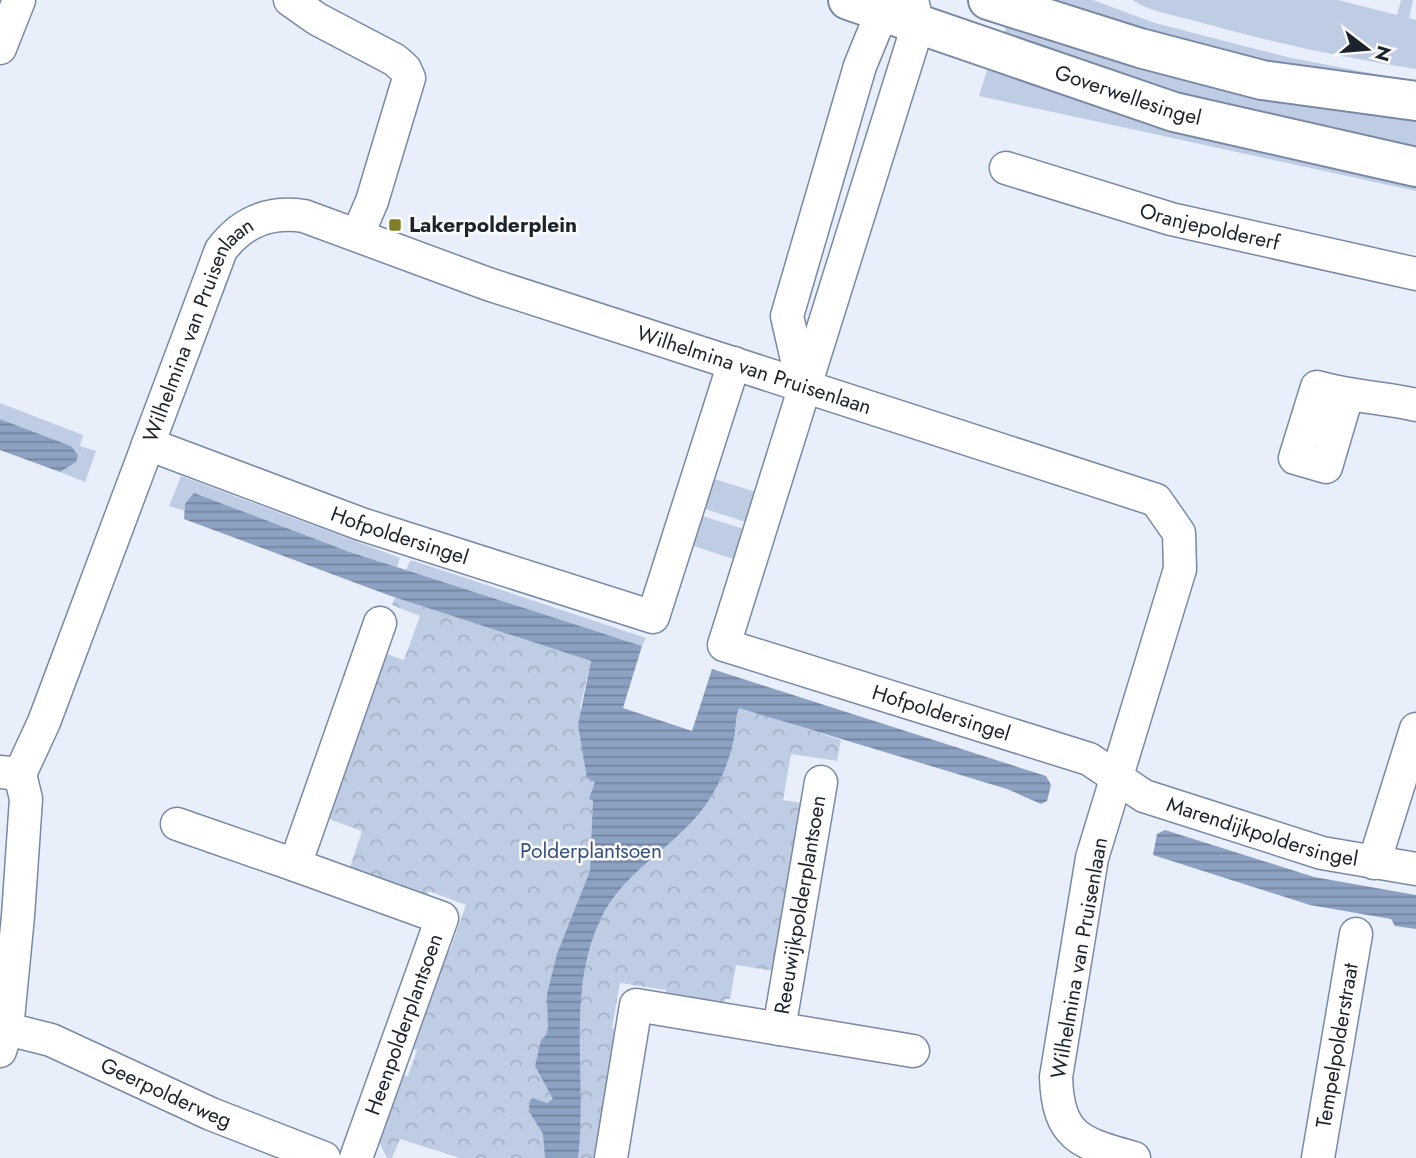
<svg xmlns="http://www.w3.org/2000/svg" width="1416" height="1158" viewBox="0 0 1416 1158" font-family="Jost,sans-serif">
<style>
.grass{fill:#bfcde4}
.forest{fill:url(#forest-crowns)}
.water{fill:url(#water-rules)}
.lines{fill:none;stroke-linecap:round;stroke-linejoin:round}
.minor-casing{stroke:#7a89a3;stroke-width:35}
.major-casing{stroke:#7a89a3;stroke-width:42}
.minor{stroke:#fff;stroke-width:32}
.major{stroke:#fff;stroke-width:38}
.poi-dot{fill:#7f7d25;stroke:#fbfbfb;stroke-width:2.5}
.labels{text-anchor:middle;stroke-width:5;stroke-linejoin:round;paint-order:stroke}
.street-label{font-size:21px;fill:#1d232d;stroke:#fbfbfb}
.poi-label{font-size:21px;font-weight:bold;fill:#1d232d;stroke:#fbfbfb;text-anchor:start}
.park-label{font-size:21px;fill:#35507e;stroke:#fbfbfb}
</style>
<defs>
<pattern id="forest-crowns" width="20" height="18" patternUnits="userSpaceOnUse" patternTransform="scale(1.75)"><rect width="20" height="18" fill="#bfcde4"/><path d="M2 6a3 3 0 1 1 6 0M12 15a3 3 0 1 1 6 0" fill="none" stroke="#a4b0c4"/></pattern>
<pattern id="water-rules" width="6" height="5" patternUnits="userSpaceOnUse" patternTransform="scale(1.75)"><rect width="6" height="5" fill="#8da1c2"/><path d="M0 2.5h6" fill="none" stroke="#73839e"/></pattern>
</defs>
<rect width="100%" height="100%" fill="#e8effa"/>
<g class="grass">
<path d="M1046 0H1093L1155 23 1287 57 1416 82 1283 68 1151 33Z"/>
<path d="M1132 0H1338L1397 15 1401 0H1413L1409 18 1416 20V69C1343 58 1270 42 1199 22 1178 16 1151 12 1132 0Z"/>
<path d="M1007 24 1416 113V158L1285 128 1001 42Z"/>
<path d="M987 70 1060 93 1416 177V191L979 96Z"/>
<path d="M0 403 83 435 80 446 96 451 85 482 60 472 76 461 71 446 0 419Z"/>
<path d="M181 476 395 556 400 558 397 567 189 499 185 511 169 506Z"/>
<path d="M708 477 759 493 749 523 699 507Z"/>
<path d="M696 514 747 530 737 560 687 544Z"/>
<path d="M410 561H414L646 638 642 646 406 570Z"/>
</g>
<path class="forest" d="M395 597 591 661 580 708 729 753 739 707 841 740 837 761 791 754 783 800 807 804 779 972 736 965 730 999H725L723 1008 665 998 666 990 620 983 612 1028 621 1030 599 1158H460L400 1139 392 1158H387L376 1136 398 1074 408 1076 417 1050 408 1047 444 948 450 950 466 905 429 891 425 901 348 873 362 831 326 818 381 652 404 660 420 616 392 605Z"/>
<g class="water">
<path d="M0 419 71 446 78 455 76 462 60 472 0 450Z"/>
<path d="M194 493 347 551 642 646 623 708 692 731 712 669 1046 776 1051 785 1047 801 1041 804 1007 789 739 708C735 719 736 727 734 738 729 763 719 786 705 806 669 854 617 872 595 932 568 1002 587 1083 578 1158H545L543 1134 530 1113 529 1103 532 1098 547 1103 553 1099 535 1066 541 1040 548 1033 547 994 557 954 590 871 593 800 589 799 595 782 587 778 578 725 591 661 388 595 184 519 185 504Z"/>
<path d="M1165 830 1314 877 1416 895V929L1395 926 1391 919 1310 905 1153 855 1157 834Z"/>
</g>
<g class="lines">
<defs>
<g id="minor">
<path d="M290 0 317 19 395 60 405 69 409 78 372 201 358 234"/>
<path id="s1" d="M912 0 918 25 724 645 1089 759 1144 796 1322 853 1416 869"/>
<path d="M0 48 19 0"/>
<path id="s2" d="M1006 168 1171 219 1416 274"/>
<path d="M803 386 787 316 860 66 887 0"/>
<path d="M1347 396 1326 467 1295 458 1317 387C1350 397 1383 397 1416 405"/>
<path id="s3" d="M148 444 361 524 653 617 734 363"/>
<path id="s4" d="M0 772 20 774 44 722 221 250C242 222 269 211 304 216L488 284 1156 500 1179 533 1180 569 1092 858 1056 1077C1058 1138 1081 1143 1134 1158"/>
<path d="M177 824 295 865"/>
<path d="M1374 863 1416 729"/>
<path id="s5" d="M7 1029 51 1040 211 1114 324 1158"/>
<path id="s6" d="M779 1029 821 782"/>
<path d="M0 1051 7 1029 18 916 26 799 20 774"/>
<path id="s7" d="M356 1158 442 918 295 865 380 623"/>
<path d="M611 1158 636 1005 913 1051"/>
<path id="s8" d="M1318 1158 1356 934"/>
</g>
<g id="major">
<path id="s9" d="M848 0 1174 112 1416 167"/>
<path d="M988 0 1140 48 1262 80 1416 101"/>
</g>
</defs>
<use href="#minor" class="minor-casing"/>
<use href="#major" class="major-casing"/>
<use href="#minor" class="minor"/>
<use href="#major" class="major"/>
</g>
<rect class="poi-dot" x="388" y="218" width="14" height="14" rx="3.5"/>
<g class="labels">
<g class="street-label">
<text dy="7" stroke="none"><textPath href="#s9" startOffset="296">Goverwellesingel</textPath></text>
<text dy="7" stroke="none"><textPath href="#s2" startOffset="212">Oranjepoldererf</textPath></text>
<text dy="7" stroke="none"><textPath href="#s4" startOffset="500">Wilhelmina van Pruisenlaan</textPath></text>
<text dy="7" stroke="none"><textPath href="#s4" startOffset="1152">Wilhelmina van Pruisenlaan</textPath></text>
<text dy="7" stroke="none"><textPath href="#s3" startOffset="268">Hofpoldersingel</textPath></text>
<text dy="7" stroke="none"><textPath href="#s1" startOffset="903">Hofpoldersingel</textPath></text>
<text dy="7" stroke="none"><textPath href="#s1" startOffset="1248">Marendijkpoldersingel</textPath></text>
<text dy="7" stroke="none"><textPath href="#s6" startOffset="126">Reeuwijkpolderplantsoen</textPath></text>
<text transform="translate(1079 958) rotate(-80)" y="7">Wilhelmina van Pruisenlaan</text>
<text dy="7" stroke="none"><textPath href="#s7" startOffset="142">Heenpolderplantsoen</textPath></text>
<text dy="7" stroke="none"><textPath href="#s8" startOffset="114">Tempelpolderstraat</textPath></text>
<text dy="7" stroke="none"><textPath href="#s5" startOffset="172">Geerpolderweg</textPath></text>
</g>
<g class="poi-label">
<text x="409" y="232">Lakerpolderplein</text>
</g>
<g class="park-label">
<text x="591" y="858">Polderplantsoen</text>
</g>
</g>
<g transform="translate(1367 49) rotate(106)" stroke="#fbfbfb" stroke-width="5" paint-order="stroke">
<path d="M0-5L12 26L0 18L-12 26Z" fill="#1d232d"/>
<text y="-10" font-size="19" font-weight="bold" text-anchor="middle" fill="#1d232d">N</text>
</g>
</svg>
